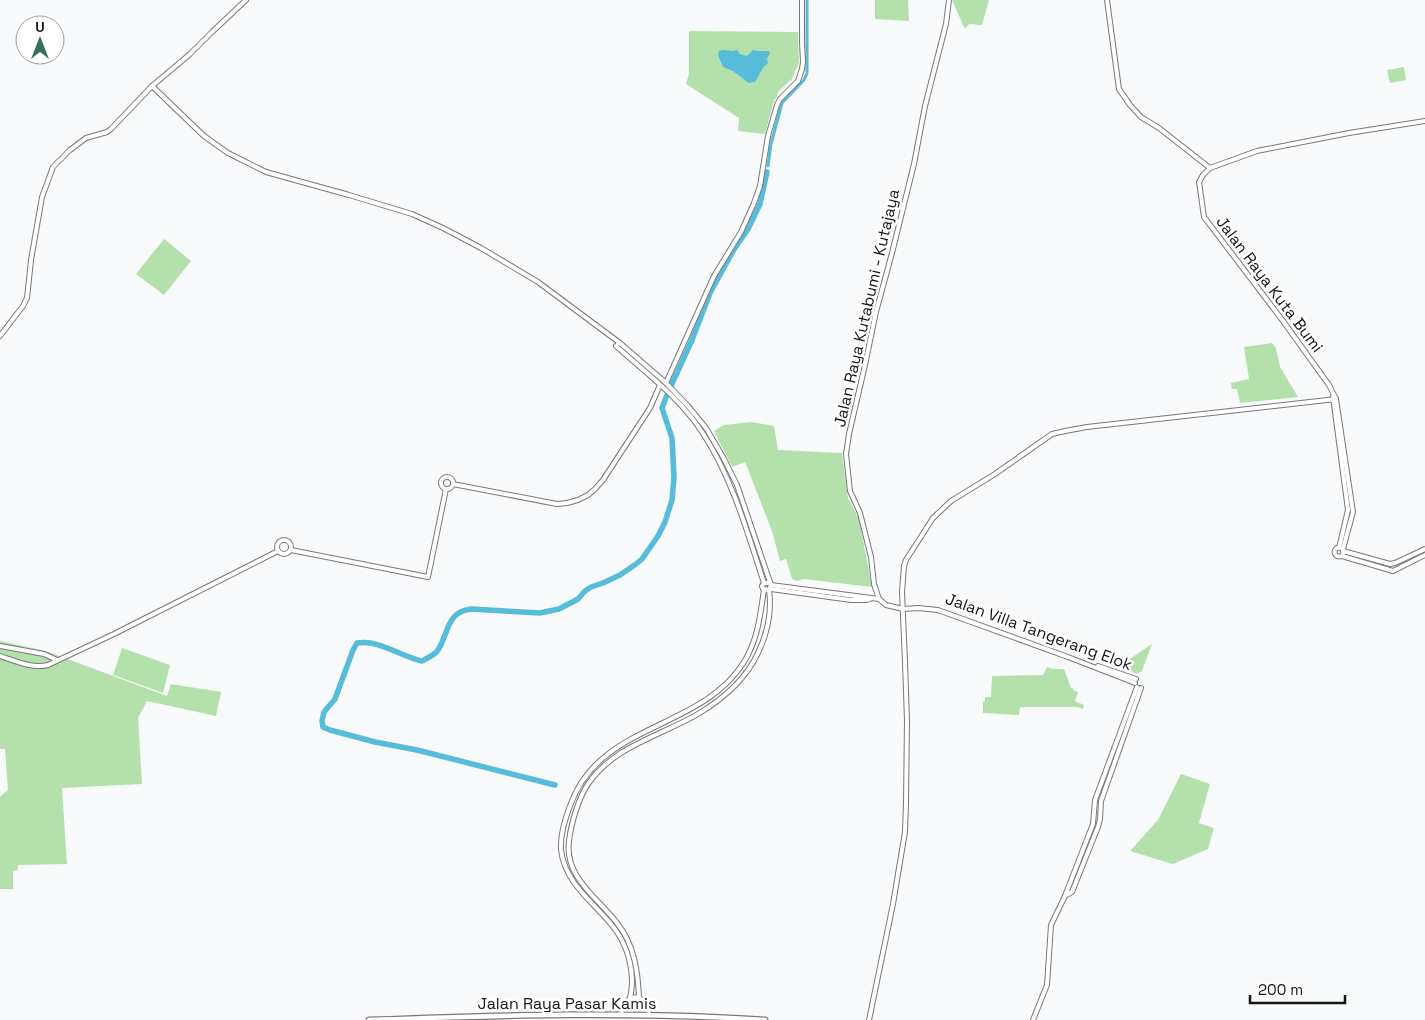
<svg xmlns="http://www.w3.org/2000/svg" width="1425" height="1020" viewBox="0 0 1425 1020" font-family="'Space Grotesk',sans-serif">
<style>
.green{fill:#b4e1ab}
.water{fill:#56bcd9}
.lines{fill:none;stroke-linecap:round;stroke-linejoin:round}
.canal{stroke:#56bcd9;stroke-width:3}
.river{stroke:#56bcd9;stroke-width:5.5}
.tertiary-casing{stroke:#77787a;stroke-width:6}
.secondary-casing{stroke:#77787a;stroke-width:7}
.tertiary{stroke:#fff;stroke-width:4}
.secondary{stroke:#fff;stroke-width:4.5}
.labels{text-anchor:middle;stroke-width:5;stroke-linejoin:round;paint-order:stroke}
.street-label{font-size:16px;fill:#131414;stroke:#fff}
</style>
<rect width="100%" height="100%" fill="#f8fafc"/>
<g class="green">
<path d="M875 0H908L909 21 875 19Z"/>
<path d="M952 0H989L982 25 969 24 965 29Z"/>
<path d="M689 31 798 32 799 63 792 79 779 91 773 104 765 134 738 131 739 118 686 84 689 74Z"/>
<path d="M1404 67 1406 80 1390 83 1387 70Z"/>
<path d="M164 239 191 261 164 295 136 274Z"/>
<path d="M1272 343 1276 348 1280 367 1298 397 1240 403 1237 389H1232L1231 383 1249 379 1244 347Z"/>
<path d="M752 422 774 426 778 450 842 453 848 498 859 519 872 587 804 579 797 581 792 579 786 559 780 561 772 531 745 462 732 467 714 431 724 425Z"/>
<path d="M0 641 46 651 167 696 171 684 221 692 216 716 147 701 138 718 142 784 62 788 67 864 18 865V870L13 871V889H0V797L8 790 5 749H0Z"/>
<path d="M1152 644 1142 671 1137 674 1118 667Z"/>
<path d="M122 648 170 665 163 693 113 675Z"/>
<path d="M1047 667 1053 669H1064L1071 688H1073V690L1078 692 1075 701 1084 705 1083 709 1077 707H1020L1019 715 983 713V702H985V697H991L992 676 1043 675Z"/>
<path d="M1181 774 1210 784 1199 823 1214 828 1208 849 1173 864 1130 851 1158 820Z"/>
<path d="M634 1000 643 1003 646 1008 644 1013H626C625 1006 627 1001 634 1000Z"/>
</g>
<path class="water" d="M724 50 733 51 737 50 740 54 747 56 753 50 758 51H769L770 53 767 59 768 63 763 68 755 82 749 83 733 71 723 67 718 55 719 51Z"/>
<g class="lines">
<path class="canal" d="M768 166 771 144 782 103 804 80 807 73V0"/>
<g class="river">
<path d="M671 386 692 340 710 293 733 251 748 229 760 204 767 172"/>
<path d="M555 785 417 750 375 742 330 730 323 727 322 721 324 712 335 699 353 650 357 643C379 639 401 657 422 661 427 658 435 655 438 650 449 633 446 612 471 609L540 613 559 609 578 599 585 591 591 587 603 583 620 575 636 564 642 559 658 536 665 522 672 500 674 477 672 438 662 408 667 395"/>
</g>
<defs>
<g id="tertiary">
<path d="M949 0 946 24 925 106 914 164 892 253 876 312 865 365 849 434 846 454 850 491 860 513 871 557 874 584 879 599 886 605 903 609 918 608 938 610 1068 657 1135 683"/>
<path d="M1107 0 1119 89 1130 105 1141 117 1159 128 1210 168"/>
<path d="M152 86 204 136 228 153 266 172 349 195 412 214 443 228 481 248 538 282 620 343 666 383 688 406 706 428 723 457 737 485 771 585 769 590 763 589 762 586 764 583H769"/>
<path d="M0 336 23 306 27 298 31 260 42 197 53 167 70 150 86 138 107 132 111 129 152 86 190 54 212 32 246 0"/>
<path d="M620 343 616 346C645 372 681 399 702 432 732 477 747 531 764 583"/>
<path d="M666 383 714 276 741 232 754 203 760 186 768 136 777 105 780 99 798 81 802 69 803 62 802 42V0"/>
<path d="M1333 397 1348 510 1339 548"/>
<circle cx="447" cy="483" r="6"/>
<path d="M453 484 557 504 567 503 578 500 588 495 595 489 603 480 650 408 660 385"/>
<circle cx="284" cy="547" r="7"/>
<circle cx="1339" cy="552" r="4.5"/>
<path d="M1343 549 1353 512 1336 399 1329 385 1283 321 1204 217 1199 182 1203 175 1210 168 1257 151 1349 133 1425 121"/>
<path d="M291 550 428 577 446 489"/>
<path d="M1343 551 1390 564 1395 563 1425 549"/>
<path d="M1342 556 1393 571 1425 555"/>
<path d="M771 585 879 599"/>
<path d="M771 589 851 600H867L870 599"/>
<path d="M0 646 44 654 57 660"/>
<path d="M0 656C15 661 33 669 48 665L114 634 278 551"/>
<path d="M1098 666 1136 679"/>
<path d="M1065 896 1072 892 1098 827 1100 819 1101 801 1141 688"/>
<path d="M630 998C636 973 628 944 611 924 592 901 565 883 561 850 560 836 565 819 570 806 599 722 701 731 744 662 758 639 760 616 764 590"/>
<path d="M639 998C638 971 634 944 617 923 598 898 564 877 569 841 571 824 578 799 588 784 614 746 660 736 698 714 723 699 746 679 758 653 767 634 772 611 769 590"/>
<path d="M621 1015C624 991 647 992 649 1015"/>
<path d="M869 1020 893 904 905 832 906 803 907 721 905 662 902 592 904 566 906 560 933 518 951 501 995 474 1052 434 1065 431 1087 427 1336 399"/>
<path d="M1033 1020 1047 985 1051 925 1065 896 1093 824 1095 800 1137 687"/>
</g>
<path id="secondary" d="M369 1020C501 1015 633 1011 765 1020"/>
</defs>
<use href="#tertiary" class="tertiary-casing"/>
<use href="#secondary" class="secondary-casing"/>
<use href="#tertiary" class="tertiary"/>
<use href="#secondary" class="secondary"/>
</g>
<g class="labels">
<g class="street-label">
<text transform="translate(1270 284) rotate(53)" y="6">Jalan Raya Kuta Bumi</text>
<text transform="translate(866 308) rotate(-77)" y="6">Jalan Raya Kutabumi - Kutajaya</text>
<text transform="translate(1039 631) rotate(20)" y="6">Jalan Villa Tangerang Elok</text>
<text x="567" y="1009">Jalan Raya Pasar Kamis</text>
</g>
</g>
<g transform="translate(40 40)"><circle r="24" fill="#ffffff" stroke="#a1a1a1"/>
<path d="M0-4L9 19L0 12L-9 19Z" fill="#34715d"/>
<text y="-8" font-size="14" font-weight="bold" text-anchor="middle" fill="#131414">U</text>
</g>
<path d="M1250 995v8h95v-8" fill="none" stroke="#131414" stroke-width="2.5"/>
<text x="1258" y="995" font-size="15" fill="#131414" stroke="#ffffff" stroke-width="4" paint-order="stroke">200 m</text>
</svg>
